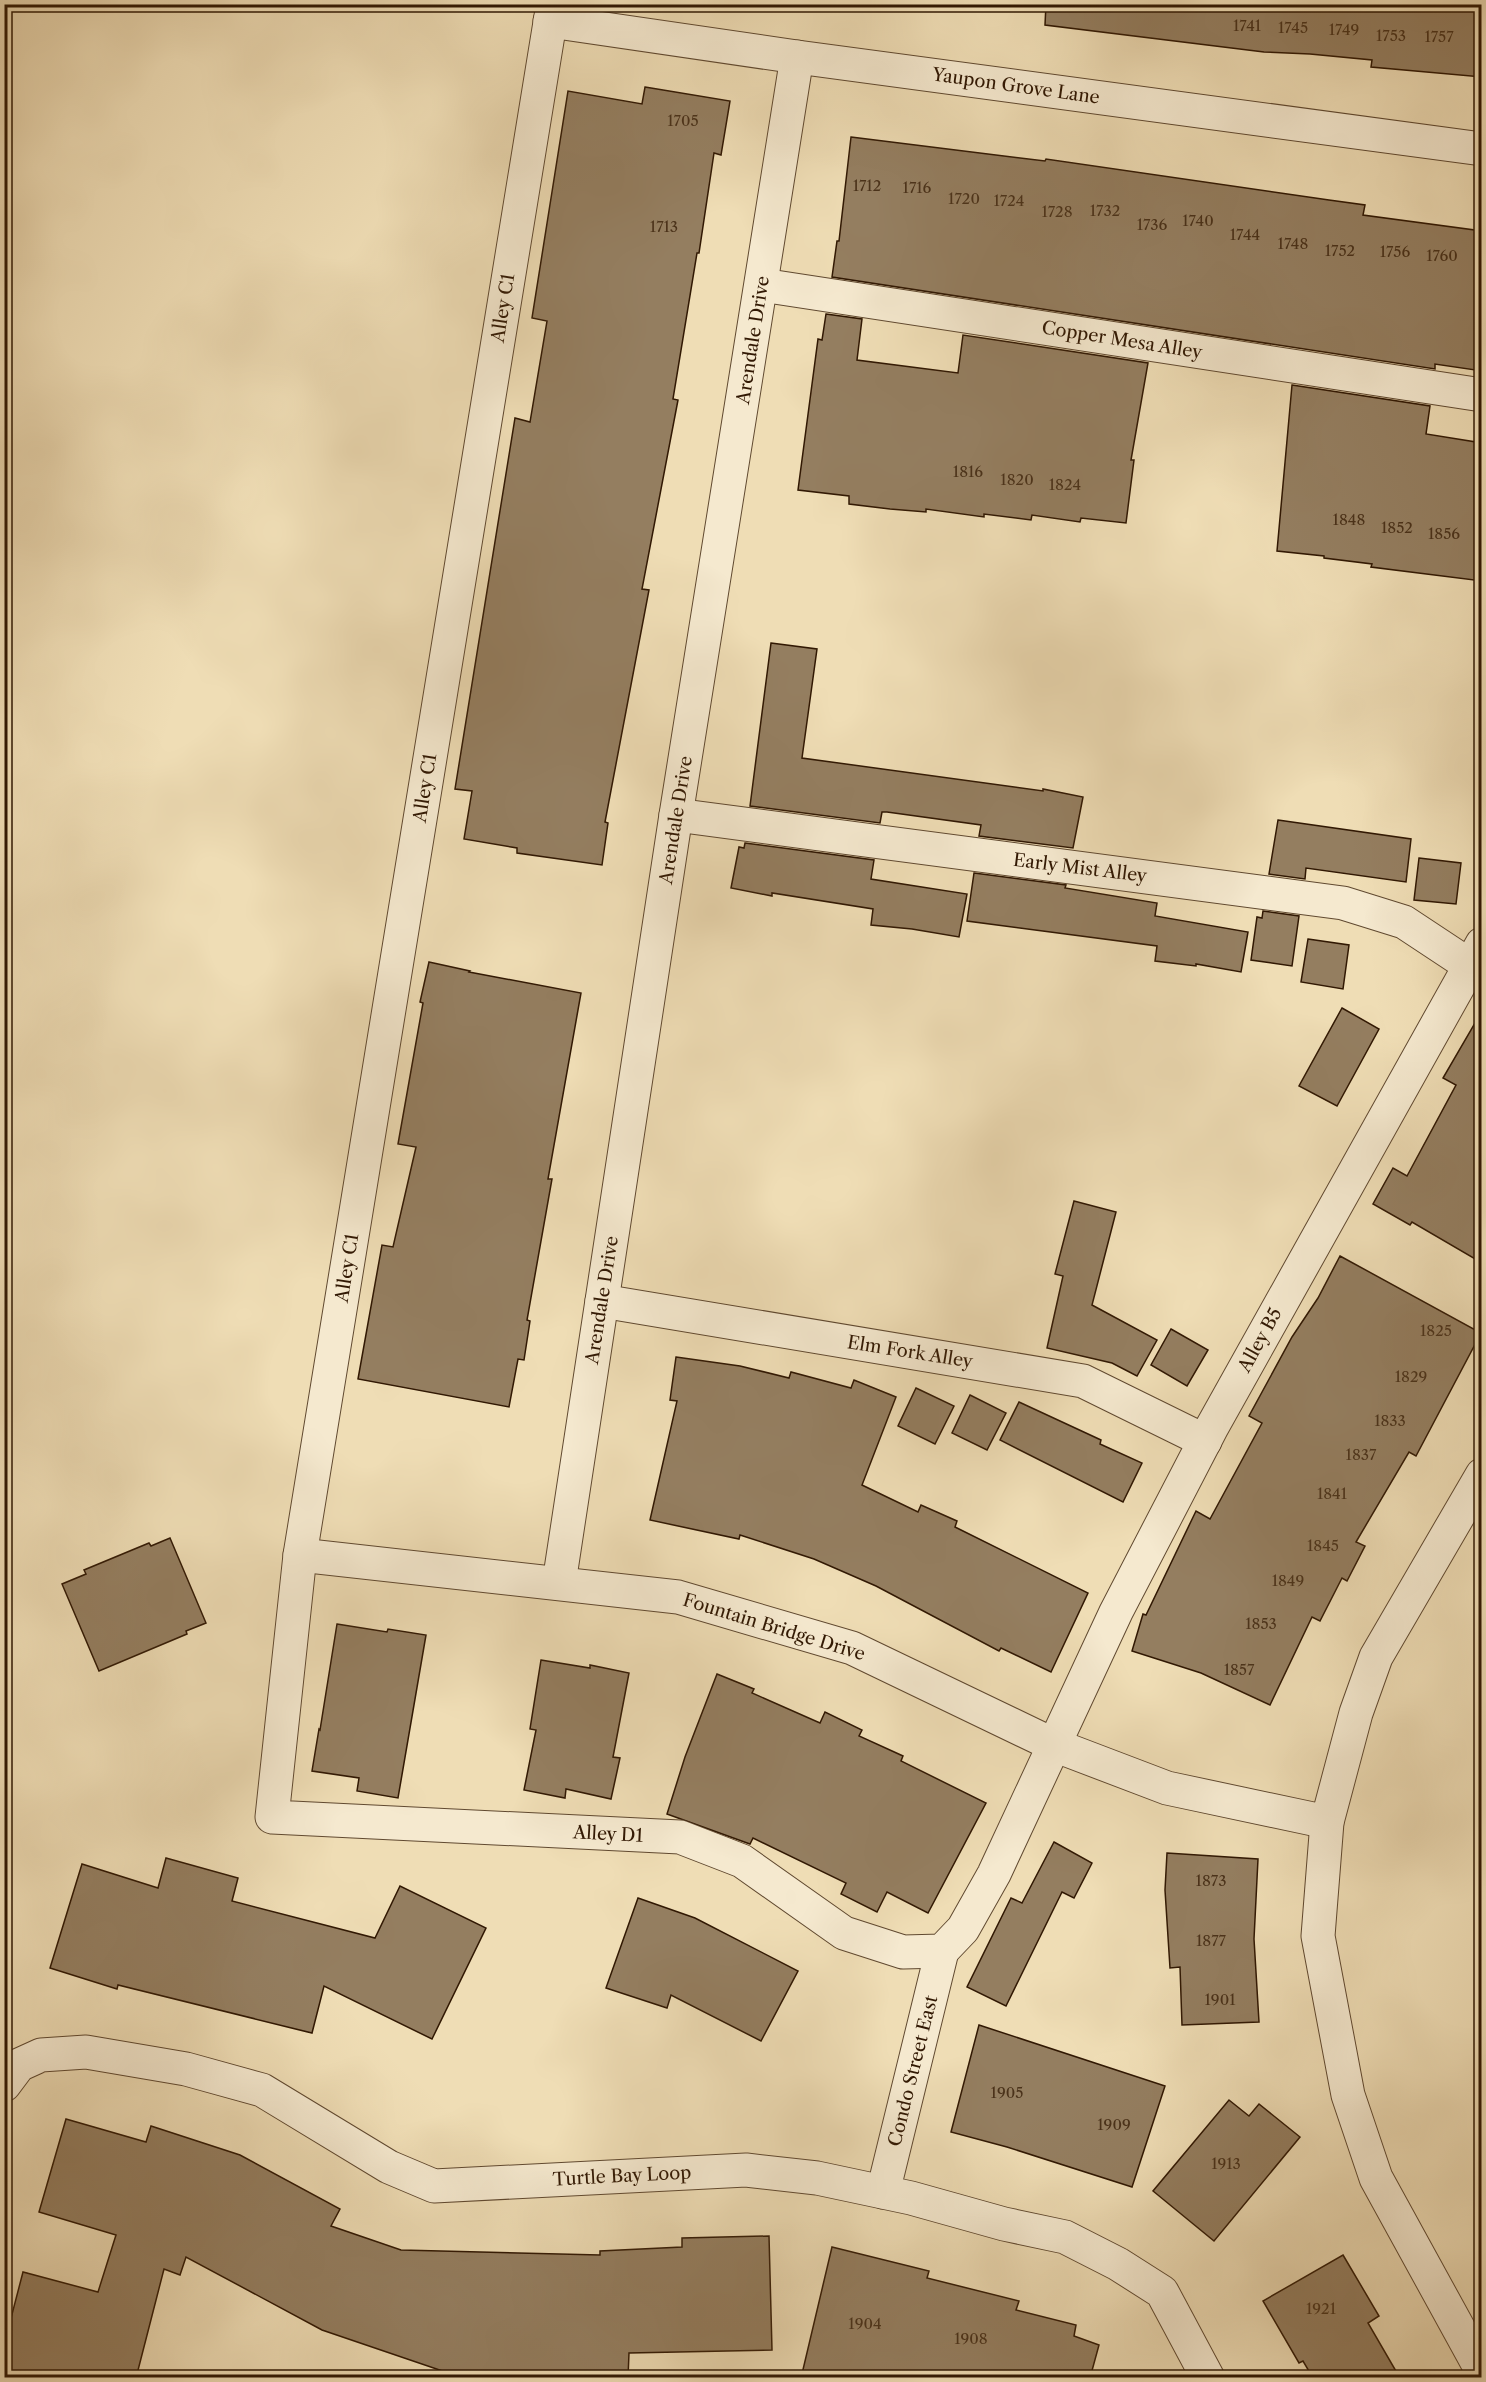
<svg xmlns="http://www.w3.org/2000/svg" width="1486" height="2382" viewBox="0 0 1486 2382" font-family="'Libre Caslon Text',serif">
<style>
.building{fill:#947e60;stroke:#311803;stroke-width:1.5}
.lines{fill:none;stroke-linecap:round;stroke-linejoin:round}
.minor-casing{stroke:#604930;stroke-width:35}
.minor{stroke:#f5e9cf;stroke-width:33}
.labels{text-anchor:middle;stroke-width:6;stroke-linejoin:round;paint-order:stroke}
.number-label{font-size:15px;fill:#4a321a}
.street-label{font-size:18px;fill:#311803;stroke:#f5e9cf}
</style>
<rect width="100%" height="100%" fill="#efddb5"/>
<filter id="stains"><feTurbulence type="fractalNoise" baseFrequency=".00333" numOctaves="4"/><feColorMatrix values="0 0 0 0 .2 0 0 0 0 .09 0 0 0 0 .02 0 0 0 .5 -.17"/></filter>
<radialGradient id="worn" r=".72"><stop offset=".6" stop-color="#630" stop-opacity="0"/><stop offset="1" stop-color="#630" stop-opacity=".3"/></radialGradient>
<g class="building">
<path d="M1046 4H1482V77L1371 67 1372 60 1310 54 1264 52 1045 25Z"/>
<path d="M645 87 730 101 721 155 714 153 699 253H697L673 399 678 400 642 589 649 590 605 822 608 823 602 865 517 853V848L464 839 472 791 455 789 515 418 530 422 547 321 532 318 568 91 642 104Z"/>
<path d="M851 137 1045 161 1046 159 1329 200 1365 205 1363 215 1482 231V371L1435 364V369L832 277 837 241H839Z"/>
<path d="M826 314 862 319 857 360 958 373 963 335 1148 363 1131 460H1134L1126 523 1081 518 1080 522 1032 515 1031 520 984 514V517L926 509V512L890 509 849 504V496L798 490 818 339 822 340Z"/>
<path d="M1292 385 1430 406 1426 434 1482 443V581L1371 567 1372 564 1324 558V556L1277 551Z"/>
<path d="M771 643 817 649 802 758 1043 791V789L1083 797 1073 848 979 836 981 825 887 812H882L880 823 750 806Z"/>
<path d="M1278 820 1411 839 1406 882 1306 868 1305 879 1269 874Z"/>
<path d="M745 843 874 860 871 879 967 894 959 937 912 929 871 925 873 909 772 893V896L731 888 739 847 744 848Z"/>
<path d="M1419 858 1461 863 1456 904 1414 900Z"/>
<path d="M974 873 1066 885 1065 888 1157 903 1155 916 1248 932 1241 972 1196 964V966L1155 961 1157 946 967 921Z"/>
<path d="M1263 911 1299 916 1292 966 1251 960 1257 917 1262 918Z"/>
<path d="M1308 939 1349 945 1343 989 1301 982Z"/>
<path d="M429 962 470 971 469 972 581 993 548 1179H552L527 1320 530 1321 524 1360 518 1359 509 1407 358 1379 382 1245 393 1247 416 1147 398 1144 423 1003 420 1002Z"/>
<path d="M1342 1008 1379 1029 1337 1106 1299 1086Z"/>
<path d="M1482 1011V1263L1412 1222 1410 1225 1373 1204 1393 1168 1407 1176 1456 1085 1443 1078Z"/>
<path d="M1074 1201 1116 1212 1092 1305 1157 1340 1137 1376 1112 1363 1047 1348 1063 1276 1055 1274Z"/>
<path d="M1340 1256 1481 1333 1416 1456 1409 1452 1356 1542 1365 1546 1347 1581 1342 1578 1320 1621 1312 1617 1270 1705 1201 1673 1132 1651 1143 1614 1146 1615 1196 1511 1210 1519 1262 1423 1249 1416 1292 1337 1318 1298Z"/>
<path d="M1171 1329 1208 1350 1187 1386 1151 1365Z"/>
<path d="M676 1357 740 1366 789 1378 791 1372 851 1388 854 1380 896 1397 862 1485 918 1512 921 1505 957 1521 955 1527 1088 1593 1051 1672 1001 1648 999 1651 876 1586 814 1559 740 1535 739 1539 650 1520 677 1401 670 1400Z"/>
<path d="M916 1388 954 1406 935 1444 898 1426Z"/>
<path d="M970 1395 1006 1413 987 1450 952 1433Z"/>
<path d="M1019 1402 1101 1440 1100 1444 1142 1463 1123 1502 1000 1440Z"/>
<path d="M170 1538 206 1623 186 1631 187 1634 99 1671 62 1584 86 1574 84 1570 149 1543 151 1546Z"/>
<path d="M337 1624 387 1632 388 1629 426 1635 398 1798 357 1791 359 1778 312 1771 319 1729 320 1730Z"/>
<path d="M541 1660 590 1668V1665L629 1673 613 1757 620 1758 611 1799 566 1789 565 1798 524 1790 536 1730 530 1729Z"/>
<path d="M717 1674 754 1689 752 1693 820 1723 825 1712 862 1730 859 1736 903 1756 901 1761 986 1803 928 1913 887 1892 877 1912 841 1894 846 1883 753 1838 750 1844 667 1814 685 1757Z"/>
<path d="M1054 1842 1092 1863 1074 1898 1062 1892 1006 2006 967 1987 1011 1898 1022 1903Z"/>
<path d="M1167 1853 1258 1859 1254 1939 1259 2022 1182 2025 1180 1967 1170 1968 1165 1890Z"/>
<path d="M166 1858 238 1878 232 1901 375 1938 400 1886 486 1928 432 2039 324 1986 312 2033 118 1985 117 1989 50 1968 82 1864 158 1888Z"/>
<path d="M638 1898 695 1918 798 1971 761 2041 671 1995 667 2008 606 1988Z"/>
<path d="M979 2025 1165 2086 1132 2187 1007 2147 951 2132Z"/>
<path d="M1229 2100 1249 2116 1259 2104 1300 2137 1214 2241 1153 2191Z"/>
<path d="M66 2119 146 2142 151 2126 240 2155 340 2209 331 2226 401 2250 600 2255V2251L682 2247V2238L769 2236 772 2350 629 2353 628 2378H463L322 2330 186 2257 180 2275 164 2269 136 2378H4V2345L23 2272 98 2292 116 2235 39 2212Z"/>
<path d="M832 2247 929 2271 927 2278 1019 2301 1016 2310 1076 2325 1074 2336 1099 2345 1090 2378H801Z"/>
<path d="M1343 2255 1379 2316 1368 2323 1400 2378H1313L1303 2361 1299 2363 1263 2301Z"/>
</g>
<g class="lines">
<defs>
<g id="minor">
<path d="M553 4 300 1555 272 1817 680 1837 742 1861 844 1933 903 1952 942 1951 963 1929 994 1874 1116 1612 1212 1427 1482 944"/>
<path d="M550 21 797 57 1482 149"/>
<path d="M762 285 1482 395"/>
<path d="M676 815 1343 903 1404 922 1469 965"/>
<path d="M602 1301 1083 1381 1205 1441"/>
<path d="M1482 1475 1376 1657 1356 1713 1327 1822 1318 1936 1348 2095 1376 2178 1482 2371"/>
<path d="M300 1555 678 1597 852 1648 1054 1745 1167 1788 1327 1822"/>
<path d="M559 1583 676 815 797 57"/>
<path d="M4 2085 19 2065 41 2055 86 2052 186 2069 262 2090 389 2167 434 2186 746 2170 817 2178 911 2198 1004 2224 1065 2237 1118 2264 1162 2292 1208 2378"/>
<path d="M883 2192 942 1951"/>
</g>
</defs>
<use href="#minor" class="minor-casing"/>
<use href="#minor" class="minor"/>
</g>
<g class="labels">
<g class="number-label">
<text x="1247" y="31">1741</text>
<text x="1293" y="33">1745</text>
<text x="1344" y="35">1749</text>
<text x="1391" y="41">1753</text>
<text x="1439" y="42">1757</text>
<text x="683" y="126">1705</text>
<text x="867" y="191">1712</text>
<text x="917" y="193">1716</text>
<text x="964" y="204">1720</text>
<text x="1009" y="206">1724</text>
<text x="1105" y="216">1732</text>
<text x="1057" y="217">1728</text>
<text x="1198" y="226">1740</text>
<text x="1152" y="230">1736</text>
<text x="664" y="232">1713</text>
<text x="1245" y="240">1744</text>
<text x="1293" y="249">1748</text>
<text x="1340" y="256">1752</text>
<text x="1395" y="257">1756</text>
<text x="1442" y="261">1760</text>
<text x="968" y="477">1816</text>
<text x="1017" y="485">1820</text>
<text x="1065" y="490">1824</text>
<text x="1349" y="525">1848</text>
<text x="1397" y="533">1852</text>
<text x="1444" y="539">1856</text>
<text x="1436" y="1336">1825</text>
<text x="1411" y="1382">1829</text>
<text x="1390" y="1426">1833</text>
<text x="1361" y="1460">1837</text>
<text x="1332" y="1499">1841</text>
<text x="1323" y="1551">1845</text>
<text x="1288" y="1586">1849</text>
<text x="1261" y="1629">1853</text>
<text x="1239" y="1675">1857</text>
<text x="1211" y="1886">1873</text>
<text x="1211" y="1946">1877</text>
<text x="1220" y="2005">1901</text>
<text x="1007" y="2098">1905</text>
<text x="1114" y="2130">1909</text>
<text x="1226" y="2169">1913</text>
<text x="1321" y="2314">1921</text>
<text x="865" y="2329">1904</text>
<text x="971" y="2344">1908</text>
</g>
<g class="street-label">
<text transform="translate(1016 86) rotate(8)" y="6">Yaupon Grove Lane</text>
<text transform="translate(503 308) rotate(-81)" y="6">Alley C1</text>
<text transform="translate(753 340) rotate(-81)" y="6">Arendale Drive</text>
<text transform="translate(1122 340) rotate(9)" y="6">Copper Mesa Alley</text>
<text transform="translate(425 788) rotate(-81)" y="6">Alley C1</text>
<text transform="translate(676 820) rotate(-81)" y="6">Arendale Drive</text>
<text transform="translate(1080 868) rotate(7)" y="6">Early Mist Alley</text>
<text transform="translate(347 1268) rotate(-81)" y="6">Alley C1</text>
<text transform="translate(602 1300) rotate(-81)" y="6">Arendale Drive</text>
<text transform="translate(1260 1340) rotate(-61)" y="6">Alley B5</text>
<text transform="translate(910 1352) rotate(9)" y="6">Elm Fork Alley</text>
<text transform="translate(774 1627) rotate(17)" y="6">Fountain Bridge Drive</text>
<text transform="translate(608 1834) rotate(3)" y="6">Alley D1</text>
<text transform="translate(913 2071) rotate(-76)" y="6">Condo Street East</text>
<text transform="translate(622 2176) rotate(-3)" y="6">Turtle Bay Loop</text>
</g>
</g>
<rect width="1486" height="2382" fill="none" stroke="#efddb5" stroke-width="24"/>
<rect x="6" y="6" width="1474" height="2370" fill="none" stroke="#311803" stroke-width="3"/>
<rect x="12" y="12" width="1462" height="2358" fill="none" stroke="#311803" stroke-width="1.5"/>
<rect width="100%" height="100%" filter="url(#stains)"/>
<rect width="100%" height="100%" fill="url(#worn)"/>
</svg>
